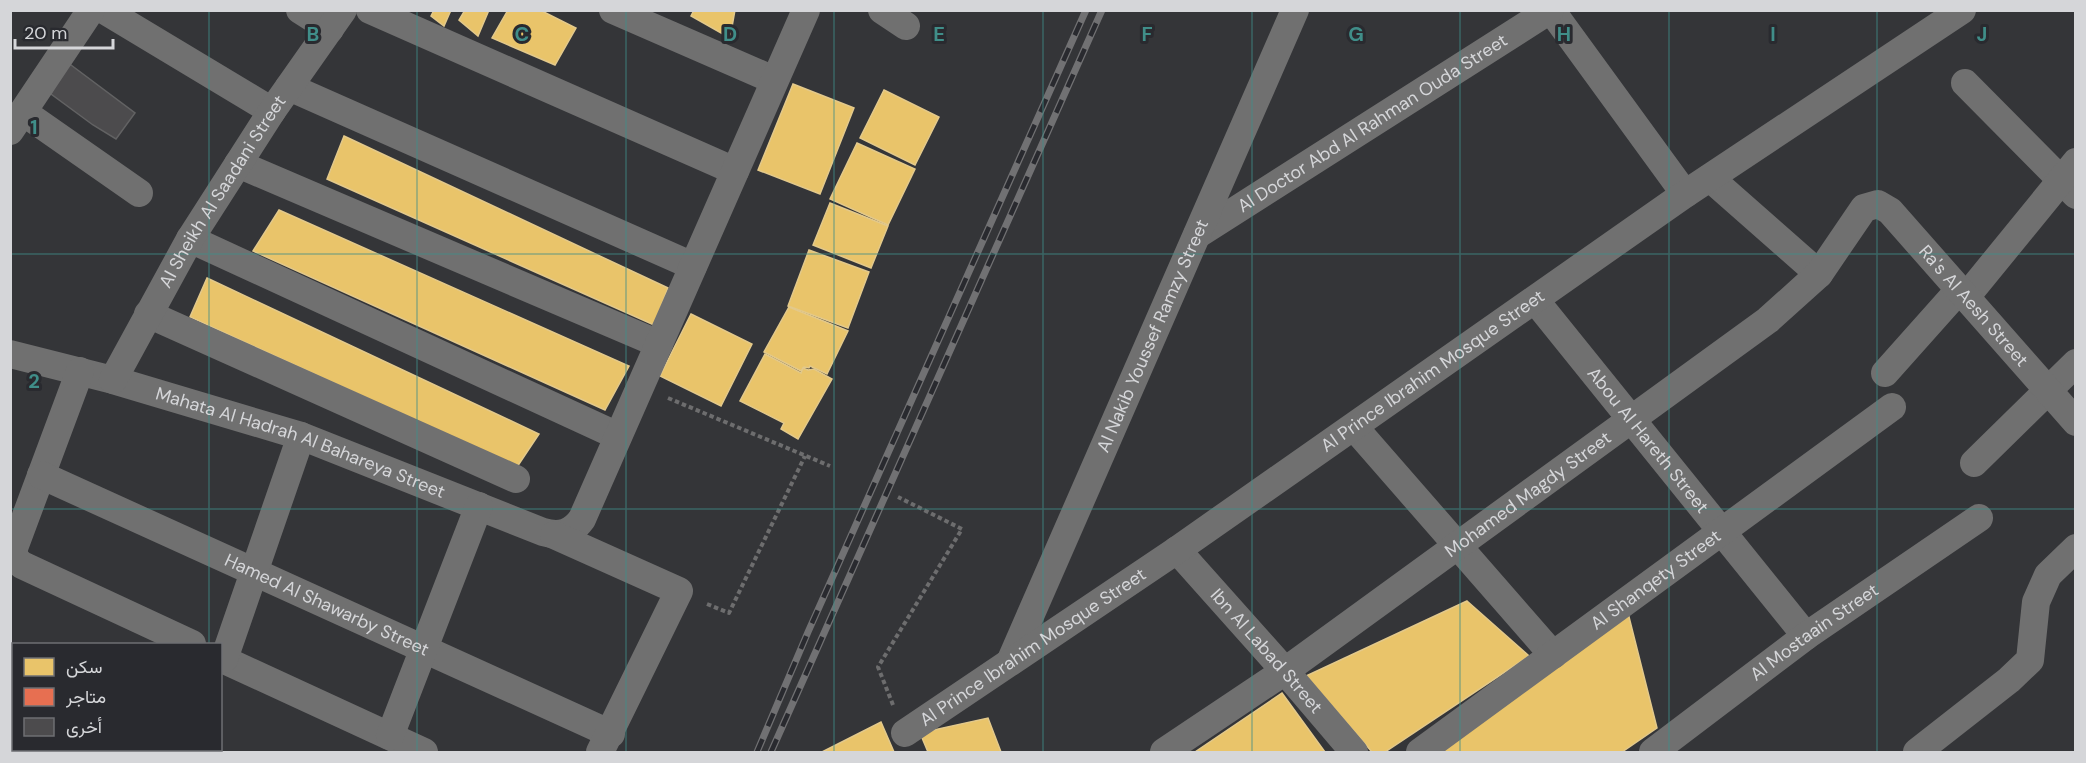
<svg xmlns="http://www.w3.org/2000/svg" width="2086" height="763" viewBox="0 0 2086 763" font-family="'DM Sans',Vazirmatn,sans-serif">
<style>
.homes{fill:#e9c46a;stroke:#e3c98b;stroke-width:1.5}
.shops{fill:#e76f51;stroke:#e28e7a;stroke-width:1.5}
.building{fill:#4c4b4d;stroke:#626263;stroke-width:1.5}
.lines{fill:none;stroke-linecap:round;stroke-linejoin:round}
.path{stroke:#6d6d6e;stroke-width:4;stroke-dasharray:4.5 3;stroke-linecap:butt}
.street{stroke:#707070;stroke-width:28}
.rail-casing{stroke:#717173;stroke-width:7}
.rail{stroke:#292a2f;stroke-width:4.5;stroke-dasharray:14;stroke-linecap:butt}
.grid{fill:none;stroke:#408e89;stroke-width:1.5;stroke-opacity:0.55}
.labels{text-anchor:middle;stroke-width:6;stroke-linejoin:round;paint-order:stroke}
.street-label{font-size:18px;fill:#d5d6d9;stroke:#292a2f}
.grid-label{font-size:20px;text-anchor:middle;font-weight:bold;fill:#408e89;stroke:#292a2f;stroke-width:6;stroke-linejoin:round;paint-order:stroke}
</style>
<rect width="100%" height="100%" fill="#343538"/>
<g class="homes">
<path d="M434 10H451L444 26 431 16Z"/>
<path d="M465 10H489L478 36 459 20Z"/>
<path d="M508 10H540L576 28 555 65 492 38Z"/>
<path d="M694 10H735L730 38 691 16Z"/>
<path d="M793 84 854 108 820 194 758 170Z"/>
<path d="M884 90 939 117 915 165 860 138Z"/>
<path d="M344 136 668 288 654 325 327 179Z"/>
<path d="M857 143 915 169 888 225 830 199Z"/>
<path d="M830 203 888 226 871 268 813 245Z"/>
<path d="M279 210 629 366 605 410 253 251Z"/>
<path d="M809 250 869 272 848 328 788 306Z"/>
<path d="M207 278 539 434 517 467 190 317Z"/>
<path d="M789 307 848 331 827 374 810 366 809 368 804 367 801 371 764 352Z"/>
<path d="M691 314 752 344 721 406 660 376Z"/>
<path d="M765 354 801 373 803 368 808 370 814 369 832 379 798 439 781 429 784 423 740 401Z"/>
<path d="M1467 601 1529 656 1385 752H1372L1306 676Z"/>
<path d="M1628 613 1657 728 1622 752H1422Z"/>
<path d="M1282 693 1325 752H1195Z"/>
<path d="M988 718 1001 752H928L920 733Z"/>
<path d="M881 722 894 752H822Z"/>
</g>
<path class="shops" d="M51 750H57L61 752H39Z"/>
<path class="building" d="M67 62 135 113 116 139 93 125 51 94Z"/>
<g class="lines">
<g class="path">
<path d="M668 398 830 466"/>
<path d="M707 604 729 613 805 456"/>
<path d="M893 705 878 667 962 529 898 497"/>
</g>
<g class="street">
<path d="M104 10 272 111"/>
<path d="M300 10 330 29"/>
<path d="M370 10 735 171"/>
<path d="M613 10 774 80"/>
<path d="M882 10 906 26"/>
<path d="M1551 10 1685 194"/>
<path d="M1965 83 2076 195"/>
<path d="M289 87 693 266"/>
<path d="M23 112 139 193"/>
<path d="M10 131 91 10"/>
<path d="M238 164 659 344"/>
<path d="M1710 178 1819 274"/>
<path id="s1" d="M1197 235 1550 10"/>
<path d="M190 239 618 436"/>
<path d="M1966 297 2076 162"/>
<path id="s2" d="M1535 300 1806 636"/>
<path d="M148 314 516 479"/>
<path id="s3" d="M10 354 113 380 301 436 543 532C560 537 572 533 582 519L806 10"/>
<path d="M80 371 14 548V558L22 565 192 644"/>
<path d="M1885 373 1959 290"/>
<path id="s4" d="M113 380 190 239 272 111 343 10"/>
<path d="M1354 427 1553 655"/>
<path d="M1974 463 2076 363"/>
<path id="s5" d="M41 475 611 734"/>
<path d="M554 535 679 591 600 752"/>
<path id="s6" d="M1177 550 1285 671 1354 752"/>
<path d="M220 658 424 752"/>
<path d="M224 659 301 436"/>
<path id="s7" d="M1010 662 1295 10"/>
<path id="s8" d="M905 733 1177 550 1685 194 1962 10"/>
<path d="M390 736 479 506"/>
<path id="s9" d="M1164 752 1285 671 1768 320 1819 274 1864 208 1878 204 1890 211 2076 422"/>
<path id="s10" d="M1420 752 1892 407"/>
<path id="s11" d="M1653 752 1806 636 1979 518"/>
<path d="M1917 752 2009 680 2030 660 2036 602 2048 575 2076 548"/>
</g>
<defs>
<g id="rail">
<path d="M757 752 808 632 1086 10"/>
<path d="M771 752 1102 10"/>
</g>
</defs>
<use href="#rail" class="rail-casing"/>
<use href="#rail" class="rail"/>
</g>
<path class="grid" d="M209 10V644M417 10V752M626 10V752M834 10V752M1043 10V752M1252 10V752M1460 10V752M1669 10V752M1877 10V752M10 254H2076M10 509H2076M209 750V752"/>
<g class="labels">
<g class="street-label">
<text dy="6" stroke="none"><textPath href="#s1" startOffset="208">Al Doctor Abd Al Rahman Ouda Street</textPath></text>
<text dy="6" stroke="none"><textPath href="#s4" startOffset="218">Al Sheikh Al Saadani Street</textPath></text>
<text dy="6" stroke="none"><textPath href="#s9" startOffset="1046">Ra's Al Aesh Street</textPath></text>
<text dy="6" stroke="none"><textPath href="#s7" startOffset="356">Al Nakib Youssef Ramzy Street</textPath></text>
<text dy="6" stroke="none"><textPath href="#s8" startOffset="640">Al Prince Ibrahim Mosque Street</textPath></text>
<text dy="6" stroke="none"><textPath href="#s2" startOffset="180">Abou Al Hareth Street</textPath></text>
<text dy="6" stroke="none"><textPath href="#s3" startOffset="304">Mahata Al Hadrah Al Bahareya Street</textPath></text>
<text dy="6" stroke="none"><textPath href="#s9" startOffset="446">Mohamed Magdy Street</textPath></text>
<text dy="6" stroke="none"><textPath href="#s10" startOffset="292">Al Shanqety Street</textPath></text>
<text dy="6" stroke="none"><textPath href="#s5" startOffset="314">Hamed Al Shawarby Street</textPath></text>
<text dy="6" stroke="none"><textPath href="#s11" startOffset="201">Al Mostaain Street</textPath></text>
<text dy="6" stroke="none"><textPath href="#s8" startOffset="154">Al Prince Ibrahim Mosque Street</textPath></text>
<text dy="6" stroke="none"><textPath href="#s6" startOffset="135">Ibn Al Labad Street</textPath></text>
</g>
</g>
<g class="grid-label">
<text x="313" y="41">B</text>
<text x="522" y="41">C</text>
<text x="730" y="41">D</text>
<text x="939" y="41">E</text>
<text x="1147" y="41">F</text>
<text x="1356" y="41">G</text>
<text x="1564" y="41">H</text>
<text x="1773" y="41">I</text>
<text x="1982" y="41">J</text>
<text x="34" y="134">1</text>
<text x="34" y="388">2</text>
</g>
<rect width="2086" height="763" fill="none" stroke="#d5d6d9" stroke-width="24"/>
<rect x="12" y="643" width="210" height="108" fill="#292a2f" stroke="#6e6f73" stroke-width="1.5"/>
<rect x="24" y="658" width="30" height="18" fill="#e9c46a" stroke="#6e6f73" stroke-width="1.5"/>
<text x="66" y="673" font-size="18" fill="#d5d6d9">سكن</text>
<rect x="24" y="688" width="30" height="18" fill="#e76f51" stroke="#6e6f73" stroke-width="1.5"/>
<text x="66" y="703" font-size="18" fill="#d5d6d9">متاجر</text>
<rect x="24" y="718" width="30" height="18" fill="#4c4b4d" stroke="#6e6f73" stroke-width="1.5"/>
<text x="66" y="733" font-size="18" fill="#d5d6d9">أخرى</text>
<path d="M15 39v9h98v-9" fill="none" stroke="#d5d6d9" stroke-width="3"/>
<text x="24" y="39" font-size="18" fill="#d5d6d9" stroke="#292a2f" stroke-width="4.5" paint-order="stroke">20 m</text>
</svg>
